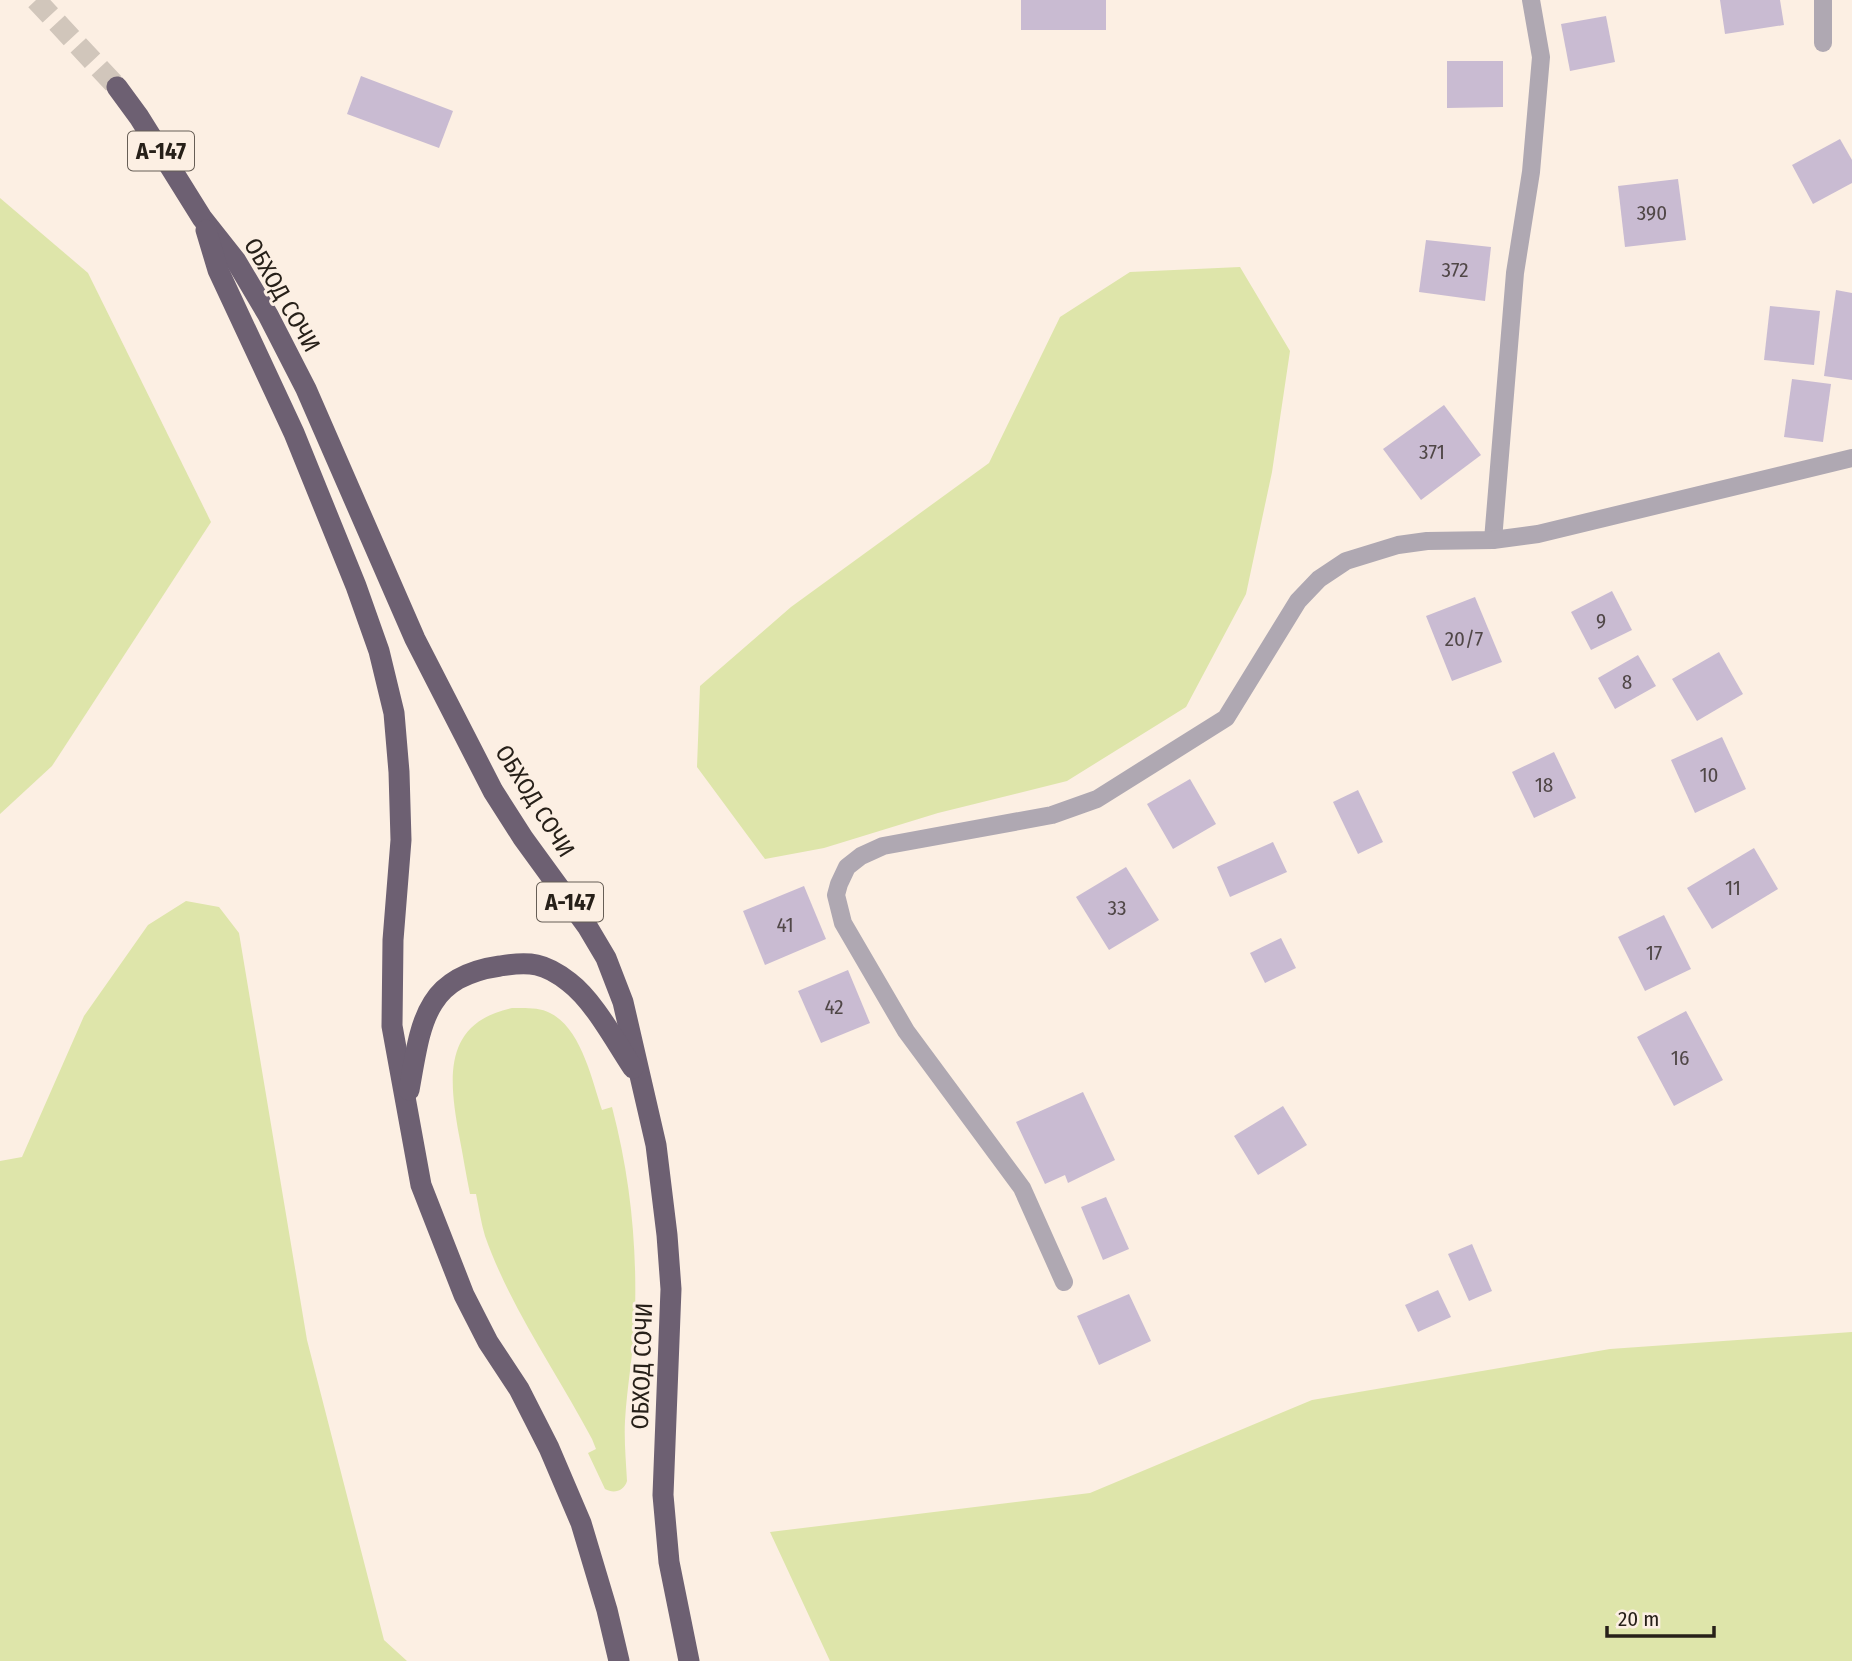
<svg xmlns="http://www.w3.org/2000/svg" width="1852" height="1661" viewBox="0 0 1852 1661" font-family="'Fira Sans Condensed',sans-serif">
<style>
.green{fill:#dee5aa}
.building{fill:#c9bbd2}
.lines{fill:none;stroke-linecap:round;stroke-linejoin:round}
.trunk-tunnel{stroke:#d1c6bb;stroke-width:21;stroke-dasharray:21 10;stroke-linecap:butt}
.service{stroke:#afa8b2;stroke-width:18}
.trunk{stroke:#6d6072;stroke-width:21}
.labels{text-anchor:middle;stroke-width:6;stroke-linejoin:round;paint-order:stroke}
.number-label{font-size:21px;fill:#504747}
.shield{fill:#fcefe3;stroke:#675e56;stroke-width:2}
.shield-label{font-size:23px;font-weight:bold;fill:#272019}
.street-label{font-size:24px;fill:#272019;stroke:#fcefe3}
</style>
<rect width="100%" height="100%" fill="#fcefe3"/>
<g class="green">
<path d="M0 198 88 273 211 522 52 766 0 814Z"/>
<path d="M1240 267 1290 351 1272 472 1246 594 1186 707 1067 781 938 813 824 848 765 859 697 767 700 686 791 607 989 463 1060 317 1130 272Z"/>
<path d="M186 901 219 907 239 933 307 1340 384 1640 407 1661H0V1161L22 1157 84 1016 148 925Z"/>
<path d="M512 1008C524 1008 539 1007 550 1013 581 1028 592 1080 602 1110L612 1107C630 1176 637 1242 635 1314 634 1350 627 1386 625 1421 624 1441 626 1461 627 1481 624 1491 614 1494 605 1489L588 1453 596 1449 592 1439C556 1371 511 1309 485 1236 481 1223 479 1208 476 1194H470C466 1175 463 1155 459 1135 449 1079 442 1023 512 1008Z"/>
<path d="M1852 1332V1661H830L770 1532 1090 1493 1312 1400 1610 1349Z"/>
</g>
<g class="building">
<rect x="1021" y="0" width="85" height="30"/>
<path d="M1720 0H1780L1784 25 1725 34Z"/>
<path d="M1606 16 1615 62 1570 71 1561 24Z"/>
<path d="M1447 61H1503V107L1447 108Z"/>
<path d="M361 76 453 111 439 148 347 114Z"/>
<path d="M1840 139 1852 160V183L1813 204 1792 165Z"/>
<path d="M1678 179 1686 240 1625 247 1618 186Z"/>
<path d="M1426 240 1491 247 1485 301 1419 292Z"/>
<path d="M1836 290 1852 293V380L1824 376Z"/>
<path d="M1770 306 1820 311 1814 365 1764 360Z"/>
<path d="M1792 379 1831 384 1823 442 1784 437Z"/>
<path d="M1444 405 1481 455 1421 500 1383 449Z"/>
<path d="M1612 591 1632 630 1591 650 1571 612Z"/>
<path d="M1475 597 1502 662 1452 681 1426 616Z"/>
<path d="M1719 652 1743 694 1697 721 1672 679Z"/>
<path d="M1638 655 1656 686 1615 709 1598 678Z"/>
<path d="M1722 737 1746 789 1695 813 1671 760Z"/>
<path d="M1554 752 1576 798 1534 818 1512 772Z"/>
<path d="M1190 779 1216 824 1173 849 1147 804Z"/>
<path d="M1358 790 1383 842 1358 854 1333 802Z"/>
<path d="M1273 842 1287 872 1230 897 1217 867Z"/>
<path d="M1754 848 1778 889 1712 929 1687 888Z"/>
<path d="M1126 867 1159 920 1109 950 1076 897Z"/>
<path d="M804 886 826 939 765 965 743 911Z"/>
<path d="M1664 915 1691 969 1645 991 1618 937Z"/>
<path d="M1281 938 1296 968 1265 983 1250 953Z"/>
<path d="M848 970 870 1023 821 1043 798 991Z"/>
<path d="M1686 1011 1723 1080 1674 1106 1637 1037Z"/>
<path d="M1083 1092 1115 1160 1068 1183 1065 1175 1045 1184 1016 1122Z"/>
<path d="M1283 1106 1307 1145 1258 1175 1234 1136Z"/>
<path d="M1106 1197 1129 1249 1103 1260 1081 1207Z"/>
<path d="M1472 1244 1492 1291 1469 1301 1448 1254Z"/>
<path d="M1438 1290 1451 1317 1418 1332 1405 1305Z"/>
<path d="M1129 1294 1151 1341 1099 1365 1077 1316Z"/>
</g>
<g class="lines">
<path class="trunk-tunnel" d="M36 0 117 87"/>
<g class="service">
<path d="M1823 0V43"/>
<path d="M1493 540 1515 273 1531 172 1541 57 1531 0"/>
<path d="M1064 1282 1022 1188 906 1031 843 923 836 895 839 884 847 867 861 856 883 846 1052 815 1097 799 1226 718 1298 601 1319 579 1346 561 1398 545 1427 541 1493 540 1538 534 1852 458"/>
</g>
<g class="trunk">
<path d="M117 87 139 117 202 218 236 261 268 315 306 389 415 639 493 791 523 838 587 926 606 958 623 1002 656 1145 667 1235 671 1289 663 1495 669 1562 689 1661"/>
<path d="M206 230 218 270 294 433 356 586 379 651 394 713 399 772 401 840 393 940 392 1026 421 1185 464 1295 488 1342 519 1389 549 1448 581 1523 607 1610 619 1661"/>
<path d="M409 1090C421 1025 423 977 500 966 530 961 545 963 569 982 594 1001 615 1041 633 1068"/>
</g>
</g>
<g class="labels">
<g class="number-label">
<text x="1652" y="220">390</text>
<text x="1455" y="277">372</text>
<text x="1432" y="459">371</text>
<text x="1601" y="628">9</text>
<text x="1464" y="646">20/7</text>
<text x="1627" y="689">8</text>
<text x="1709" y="782">10</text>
<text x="1544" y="792">18</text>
<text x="1733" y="895">11</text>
<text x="1117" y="915">33</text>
<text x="785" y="932">41</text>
<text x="1654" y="960">17</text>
<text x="834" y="1014">42</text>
<text x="1680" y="1065">16</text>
</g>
<g class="shield">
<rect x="128" y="131.5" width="66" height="39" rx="5"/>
<rect x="537" y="882.5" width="66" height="39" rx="5"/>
</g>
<g class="shield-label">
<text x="161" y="159">А-147</text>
<text x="570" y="910">А-147</text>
</g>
<g class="street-label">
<text transform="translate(282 295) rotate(60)" y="8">ОБХОД СОЧИ</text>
<text transform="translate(535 801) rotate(58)" y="8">ОБХОД СОЧИ</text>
<text transform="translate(642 1366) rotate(-88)" y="8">ОБХОД СОЧИ</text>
</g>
</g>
<path d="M1607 1626v10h107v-10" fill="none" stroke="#272019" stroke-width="3.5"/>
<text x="1618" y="1626" font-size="21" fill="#272019" stroke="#fcefe3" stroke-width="5" paint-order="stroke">20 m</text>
</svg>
